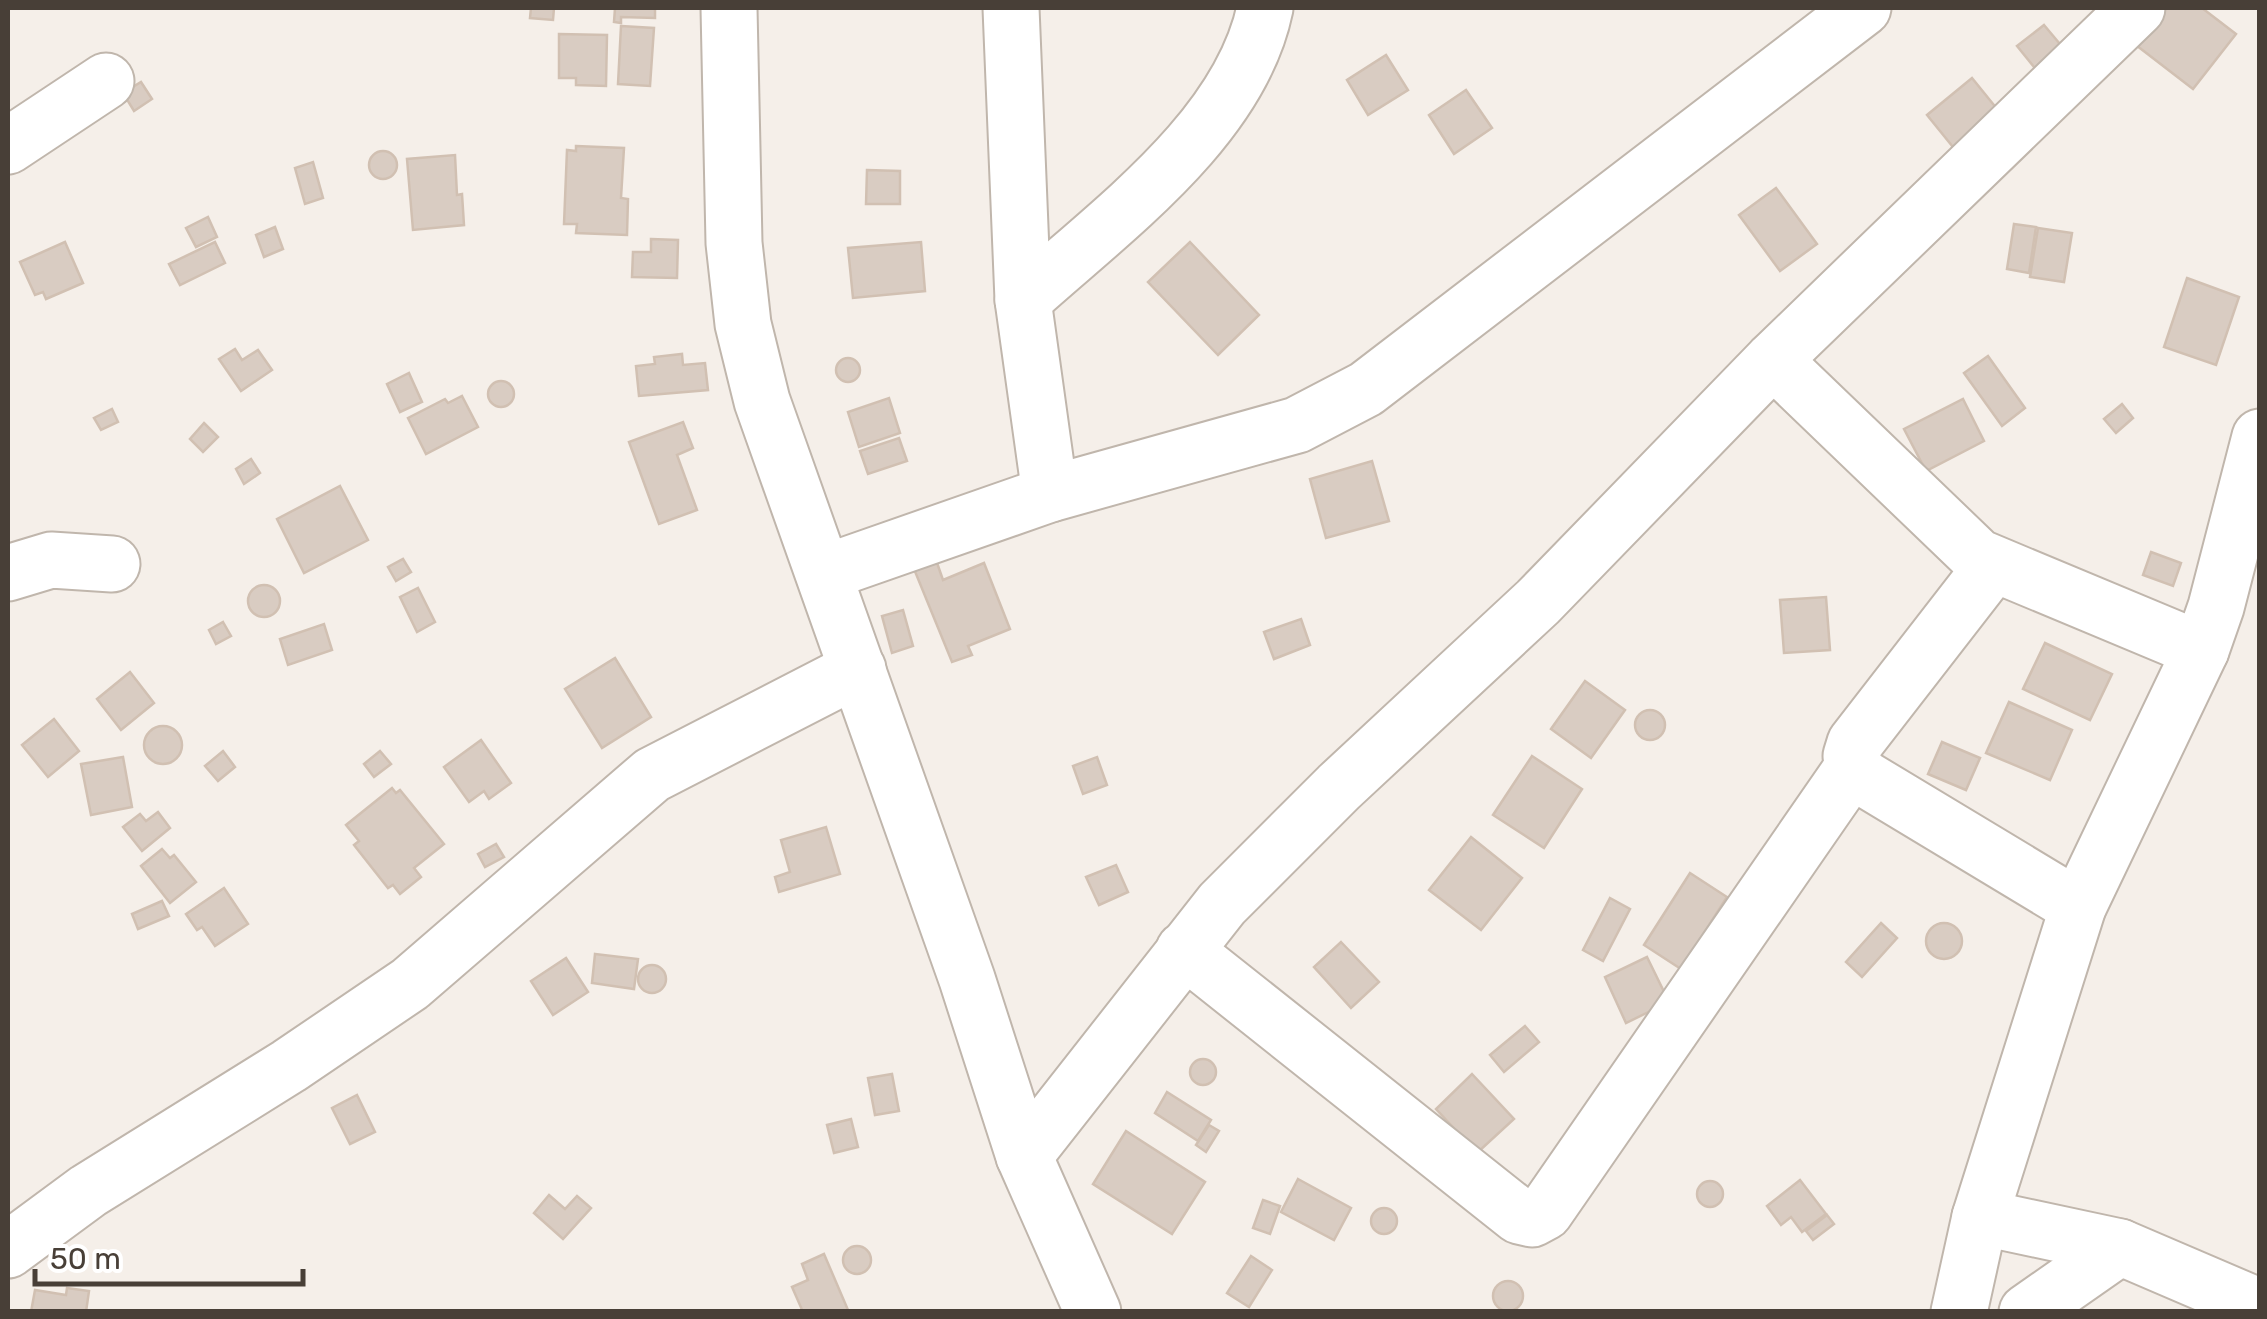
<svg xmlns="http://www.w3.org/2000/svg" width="2267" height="1319" viewBox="0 0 2267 1319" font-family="Rubik,sans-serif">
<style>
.building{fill:#d9ccc2;stroke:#d1c0b2;stroke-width:2.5}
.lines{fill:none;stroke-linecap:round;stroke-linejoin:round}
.minor-casing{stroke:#c0b6ac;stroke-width:59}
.minor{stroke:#fff;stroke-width:55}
</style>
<rect width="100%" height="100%" fill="#f5efe9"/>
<g class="building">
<path d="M531 8H554L553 20 530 18Z"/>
<path d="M615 8H655V18L621 17V23L614 22Z"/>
<path d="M2159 8H2202L2236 34 2193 89 2132 42Z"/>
<path d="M2044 25 2065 50 2038 72 2017 46Z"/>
<path d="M621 26 654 28 650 86 618 84Z"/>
<path d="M559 34 607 35 606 86 576 85V78H559Z"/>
<path d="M1386 55 1408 90 1368 115 1347 80Z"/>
<path d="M1972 78 2002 115 1957 152 1927 115Z"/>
<path d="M141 82 152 99 134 111 123 93Z"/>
<path d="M1466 90 1492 128 1454 154 1429 115Z"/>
<path d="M576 146 624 148 621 198 628 199 627 235 576 233 577 224H564L567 150 576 151Z"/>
<circle cx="383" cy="165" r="14"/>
<path d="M455 155 457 195 462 194 464 225 413 230 407 159Z"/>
<path d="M313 162 323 198 305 204 295 168Z"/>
<path d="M867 170 900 171V204H866Z"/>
<path d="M1776 188 1817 244 1780 271 1739 215Z"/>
<path d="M208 217 217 237 196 247 186 228Z"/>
<path d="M2014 224 2036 227 2029 273 2007 269Z"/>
<path d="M275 227 283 249 264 257 256 235Z"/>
<path d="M2038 228 2072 233 2064 282 2030 277Z"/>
<path d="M651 239 678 240 677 278 632 277 633 252H651Z"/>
<path d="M65 242 83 283 46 299 43 292 35 295 20 262Z"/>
<path d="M215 242 225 263 180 285 169 264Z"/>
<path d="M921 242 925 291 853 298 848 248Z"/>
<path d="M1190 242 1259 315 1218 355 1148 282Z"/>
<path d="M2187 278 2239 297 2216 365 2164 347Z"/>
<path d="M235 349 242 360 258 350 272 370 241 391 219 359Z"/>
<path d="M682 354 683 365 705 363 708 390 639 396 636 366 655 364 654 357Z"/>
<path d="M1988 356 2025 408 2002 426 1964 373Z"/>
<circle cx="848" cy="370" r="12"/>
<path d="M409 373 422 402 400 412 387 384Z"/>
<circle cx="501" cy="394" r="13"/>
<path d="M462 396 478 427 426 454 408 418 445 399 448 403Z"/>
<path d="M889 398 900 433 859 447 848 412Z"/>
<path d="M1963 399 1984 441 1926 471 1904 429Z"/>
<path d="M2122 404 2133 418 2116 433 2104 419Z"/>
<path d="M112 409 118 422 101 430 94 418Z"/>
<path d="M683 422 693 448 677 455 697 510 659 524 629 442Z"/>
<path d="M204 423 218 437 203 452 190 439Z"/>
<path d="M899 438 907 461 868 474 860 451Z"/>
<path d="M251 459 260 473 244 484 236 469Z"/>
<path d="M1372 461 1389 521 1326 538 1310 479Z"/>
<path d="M340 486 368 540 304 573 277 519Z"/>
<path d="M2151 552 2181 563 2173 586 2143 575Z"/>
<path d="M403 559 411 572 396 581 388 567Z"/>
<path d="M936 560 943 580 984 563 1010 629 968 646 972 655 952 662 914 569Z"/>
<circle cx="264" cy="601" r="16"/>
<path d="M418 588 435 622 417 632 400 597Z"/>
<path d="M1826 597 1830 650 1784 653 1780 600Z"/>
<path d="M903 610 913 646 892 653 882 616Z"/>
<path d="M1301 619 1310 645 1274 659 1264 632Z"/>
<path d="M223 622 231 636 216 644 209 630Z"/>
<path d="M324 624 332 650 288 665 280 639Z"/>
<path d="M2045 643 2112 674 2090 720 2023 689Z"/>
<path d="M615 658 651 717 602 748 565 689Z"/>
<path d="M130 672 154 703 121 730 97 699Z"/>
<path d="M1585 681 1625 710 1591 758 1551 729Z"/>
<path d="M2009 702 2072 730 2050 780 1986 753Z"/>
<circle cx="1650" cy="725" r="15"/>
<path d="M54 719 79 751 48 777 22 745Z"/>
<circle cx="163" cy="745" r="19"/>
<path d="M481 740 511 783 489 799 484 791 469 802 444 767Z"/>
<path d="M1942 742 1980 758 1966 790 1928 774Z"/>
<path d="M223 751 235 767 218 781 205 766Z"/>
<path d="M380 751 391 764 374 777 364 764Z"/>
<path d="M1532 756 1582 789 1544 848 1493 815Z"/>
<path d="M123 757 132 807 91 815 81 764Z"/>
<path d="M1097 757 1107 785 1083 794 1073 766Z"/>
<path d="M392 788 396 793 400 790 444 844 414 868 421 877 400 894 393 885 388 888 354 845 359 841 346 825Z"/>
<path d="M158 812 170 828 142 851 123 827 140 814 146 821Z"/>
<path d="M826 827 840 874 779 892 775 877 790 872 781 840Z"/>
<path d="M1471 837 1522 878 1481 930 1429 890Z"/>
<path d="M496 844 504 857 485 867 478 854Z"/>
<path d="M162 849 170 858 174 855 196 882 170 903 141 866Z"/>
<path d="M1116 865 1128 892 1099 905 1086 877Z"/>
<path d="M1690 873 1727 897 1681 969 1644 945Z"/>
<path d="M224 888 248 924 215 946 202 927 197 930 186 914Z"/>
<path d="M1610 898 1630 909 1603 961 1583 950Z"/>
<path d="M162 901 169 916 138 929 132 914Z"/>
<path d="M1881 923 1897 938 1862 977 1846 962Z"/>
<circle cx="1944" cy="941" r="18"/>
<path d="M1341 942 1379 982 1351 1008 1314 967Z"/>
<path d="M595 954 638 959 634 989 592 983Z"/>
<path d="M1647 957 1669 1002 1626 1023 1605 977Z"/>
<path d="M566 958 588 992 553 1015 531 981Z"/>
<circle cx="652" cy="979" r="14"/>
<path d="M1525 1026 1539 1042 1504 1072 1490 1055Z"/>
<circle cx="1203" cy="1072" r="13"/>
<path d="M892 1074 899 1111 875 1115 868 1078Z"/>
<path d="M1472 1074 1514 1119 1477 1153 1436 1109Z"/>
<path d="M1167 1092 1211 1120 1198 1141 1155 1113Z"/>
<path d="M357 1095 375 1132 350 1144 332 1108Z"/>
<path d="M851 1119 858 1147 834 1153 827 1125Z"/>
<path d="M1209 1125 1219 1131 1206 1152 1196 1145Z"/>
<path d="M1126 1131 1205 1182 1172 1234 1093 1184Z"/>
<path d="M1298 1179 1351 1208 1334 1240 1281 1212Z"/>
<path d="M1800 1180 1826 1214 1802 1232 1791 1217 1781 1225 1767 1206Z"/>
<circle cx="1710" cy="1194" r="13"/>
<path d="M549 1195 565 1209 577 1196 591 1208 563 1239 534 1213Z"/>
<path d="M1263 1200 1280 1206 1270 1234 1253 1228Z"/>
<circle cx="1384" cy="1221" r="13"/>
<path d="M1827 1215 1834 1224 1813 1240 1806 1231Z"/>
<circle cx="857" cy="1260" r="14"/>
<path d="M824 1254 848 1310 803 1312 792 1287 808 1280 802 1264Z"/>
<path d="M1251 1256 1272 1270 1249 1307 1227 1293Z"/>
<circle cx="1508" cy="1296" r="15"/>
<path d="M67 1288 89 1291 86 1312H31L35 1290 66 1295Z"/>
</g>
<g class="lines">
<defs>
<g id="minor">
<path d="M729 8 734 243 743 324 762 401 967 979 1024 1156 1093 1312"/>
<path d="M1011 8 1023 300 1050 494"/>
<path d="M8 146 106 81"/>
<path d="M1023 300C1110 221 1240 129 1265 8"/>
<path d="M1773 360 1978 557 2201 650"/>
<path d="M8 573 51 560 112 564"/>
<path d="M824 573 1050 494 1297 425 1366 389 1863 8"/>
<path d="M1853 767 1864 778 2078 907"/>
<path d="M1184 950 1519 1216 1532 1219 1545 1212 1853 767 1851 756 1855 743 1993 565"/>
<path d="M1024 1156 1222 904 1339 787 1538 602 1773 360 2137 8"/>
<path d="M1980 1217 2120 1247 2260 1307"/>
<path d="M8 1250 88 1191 289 1066 410 984 652 775 858 669"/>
<path d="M1959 1312 1980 1217 2078 907 2201 650 2216 607 2260 437"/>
<path d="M2027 1312 2120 1247"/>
</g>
</defs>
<use href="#minor" class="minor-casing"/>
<use href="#minor" class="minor"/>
</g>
<rect width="2267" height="1319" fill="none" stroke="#483f37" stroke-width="20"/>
<path d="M35 1269v15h268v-15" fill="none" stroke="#483f37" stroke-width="5"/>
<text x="50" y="1269" font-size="30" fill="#483f37" stroke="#ffffff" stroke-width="8" paint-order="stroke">50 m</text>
</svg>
